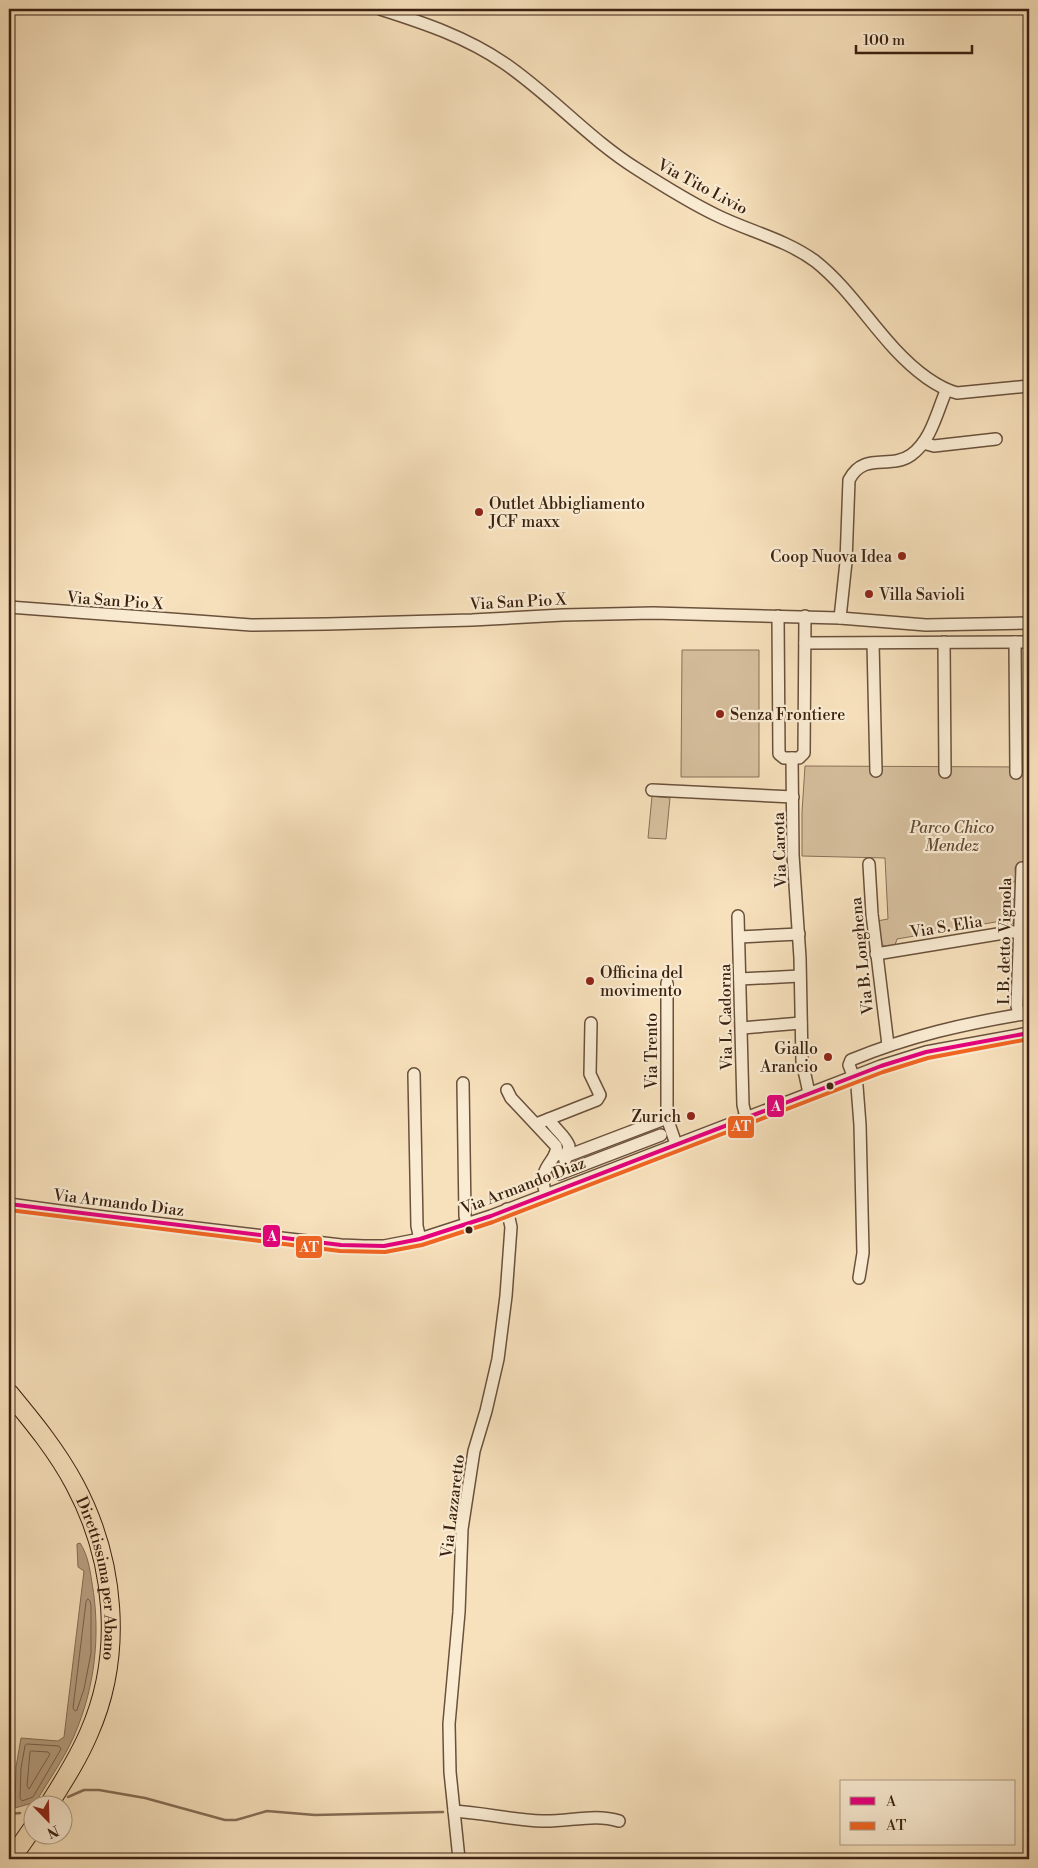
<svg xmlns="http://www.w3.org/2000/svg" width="1038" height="1868" viewBox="0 0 1038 1868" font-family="'Libre Bodoni',serif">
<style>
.green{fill:#d7c09f;stroke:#897058}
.water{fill:#b7a082;stroke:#856d55}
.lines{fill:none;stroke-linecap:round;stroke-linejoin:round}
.shore{stroke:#79604a;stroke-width:1}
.stream{stroke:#856d55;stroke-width:2.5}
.minor-casing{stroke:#6a513c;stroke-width:14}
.highway-casing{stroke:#3b2111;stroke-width:20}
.minor{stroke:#faecd3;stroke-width:11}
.highway{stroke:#f7e1bc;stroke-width:18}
.bus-1-casing{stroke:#faecd3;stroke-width:8}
.bus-2-casing{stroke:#faecd3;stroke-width:8}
.bus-1{stroke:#e5007d;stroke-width:4}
.bus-2{stroke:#f26522;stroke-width:4}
.poi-dot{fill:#8f2418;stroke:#faecd3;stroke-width:2}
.bus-dot{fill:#3b2111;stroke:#faecd3;stroke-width:2}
.labels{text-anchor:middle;stroke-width:4.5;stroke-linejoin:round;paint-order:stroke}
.street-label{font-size:16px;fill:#3b2111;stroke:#faecd3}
.poi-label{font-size:16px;fill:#3b2111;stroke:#faecd3;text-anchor:start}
.park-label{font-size:16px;font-style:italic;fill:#624934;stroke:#faecd3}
.line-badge{stroke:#faecd3;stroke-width:2}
.badge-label{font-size:14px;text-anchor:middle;font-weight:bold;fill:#fff}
</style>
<rect width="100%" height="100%" fill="#f7e1bc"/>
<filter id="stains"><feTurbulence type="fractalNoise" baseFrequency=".004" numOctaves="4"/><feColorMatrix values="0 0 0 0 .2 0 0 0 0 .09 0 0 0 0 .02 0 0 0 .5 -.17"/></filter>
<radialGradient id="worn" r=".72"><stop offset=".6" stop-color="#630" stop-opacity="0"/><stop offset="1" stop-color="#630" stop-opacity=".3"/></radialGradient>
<g class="green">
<path d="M682 650H759V777H681Z"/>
<path d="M805 766 1029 767V850L1027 852 1029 855V882H1028L1027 866 1015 867 1016 881C1005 885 1004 895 1015 900L1016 916 1011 926H1008L1007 920 897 939 895 945C878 953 878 932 877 921L888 919 885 858 802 856V812Z"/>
<path d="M652 796 670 798 666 839 648 838Z"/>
</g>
<path class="water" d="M80 1543C88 1555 90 1570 92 1583 101 1634 95 1688 74 1736 64 1759 48 1781 36 1802L15 1808 16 1767 21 1738 58 1741 64 1737 84 1571 78 1567 77 1546V1544Z"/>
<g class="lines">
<g class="shore">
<path d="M88 1599 90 1601 91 1606V1653L84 1689 77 1710 75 1711 73 1708 86 1602Z"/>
<path d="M27 1744 59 1746 61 1749 33 1797 22 1801 20 1798 21 1768 25 1746Z"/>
<path d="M32 1751 48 1752 50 1754 29 1789 27 1786 30 1752Z"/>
</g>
<g class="stream">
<path d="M68 1797 84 1790H99L145 1798 225 1820H236L267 1811 315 1815 443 1812"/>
<path d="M9 1814 20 1813"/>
</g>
<defs>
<g id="minor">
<path d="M380 9C424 23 466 37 504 63 551 95 589 139 637 169 662 185 689 202 716 215 748 231 785 239 815 261 858 295 881 345 927 378 937 385 945 390 957 393L1029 386"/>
<path d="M923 443 934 446 996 439"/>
<path d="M9 607 251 625 327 624 472 620 563 615 653 613 840 618 926 625 1029 623"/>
<path d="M778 616 779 754 784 758H799L804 753 805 616"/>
<path d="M840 618 846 562 849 480C864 451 890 470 911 455 931 441 937 412 946 391"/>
<path d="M944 642 945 772"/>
<path d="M1015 642 1016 773"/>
<path d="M805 643 1029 642"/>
<path d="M873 643 876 771"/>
<path d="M792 758 793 855 800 958 802 1061 809 1093"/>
<path d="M652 790 793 797"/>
<path d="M869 864 872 914 888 1045"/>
<path d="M738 916 743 1105 746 1117"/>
<path d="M739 937 799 934"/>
<path d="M876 954 1010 932H1021"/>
<path d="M740 979 800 976"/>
<path d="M667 983V1118L676 1144"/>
<path d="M1019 1014 1017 1006 1022 868"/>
<path d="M742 1028 801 1023"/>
<path d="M414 1074 417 1226 420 1239"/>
<path d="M463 1083 465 1216 467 1224"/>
<path d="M507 1090 511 1098 556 1146C560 1160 535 1166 546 1194"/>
<path d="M549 1119C554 1129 565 1135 569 1146L565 1161"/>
<path d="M536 1124 597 1100 600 1095 590 1074 591 1023"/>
<path d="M555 1154 567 1156 667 1118"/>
<path d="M559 1174 661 1135"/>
<path d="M9 1204 104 1217 341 1245 364 1246H384L420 1239 491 1216 881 1066 926 1052 1029 1033"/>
<path d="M859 1278 863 1253 860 1125 857 1086 849 1065 851 1060C909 1036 967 1023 1029 1013"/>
<path d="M454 1811C484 1813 513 1820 542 1821 568 1822 595 1813 619 1821"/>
<path d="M459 1859 450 1772 449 1724 459 1612 462 1529 474 1451 486 1411 498 1359 506 1296 511 1227 507 1209"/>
</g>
<g id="highway">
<path id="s1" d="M9 1393C33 1422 57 1451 75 1485 115 1560 124 1654 89 1733 78 1759 63 1782 48 1806"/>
<path d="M11 1859 32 1829"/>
</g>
</defs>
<use href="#minor" class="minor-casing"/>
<use href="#highway" class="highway-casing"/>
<use href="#minor" class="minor"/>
<use href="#highway" class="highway"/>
<defs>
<path id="bus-1" d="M9 1204 341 1245 384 1246 420 1239 491 1216 881 1066 926 1052 1029 1033"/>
<path id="bus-2" d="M9 1210 340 1251 385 1252 422 1245 493 1222 883 1072 928 1058 1029 1039"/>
</defs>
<use href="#bus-1" class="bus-1-casing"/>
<use href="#bus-2" class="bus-2-casing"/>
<use href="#bus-1" class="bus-1"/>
<use href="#bus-2" class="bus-2"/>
</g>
<g class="poi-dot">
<circle cx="479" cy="512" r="5"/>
<circle cx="902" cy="556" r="5"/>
<circle cx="869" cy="594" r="5"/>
<circle cx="720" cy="714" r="5"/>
<circle cx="590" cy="981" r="5"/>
<circle cx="828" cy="1057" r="5"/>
<circle cx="691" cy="1116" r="5"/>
</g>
<g class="bus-dot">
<circle cx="830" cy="1086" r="4.5"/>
<circle cx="469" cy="1230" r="4.5"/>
</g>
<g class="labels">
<g class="street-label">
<text transform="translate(703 186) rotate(28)" y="6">Via Tito Livio</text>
<text transform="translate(115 600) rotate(4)" y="6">Via San Pio X</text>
<text transform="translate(518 601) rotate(-3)" y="6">Via San Pio X</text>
<text transform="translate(779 850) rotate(-92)" y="6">Via Carota</text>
<text transform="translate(946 926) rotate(-9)" y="6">Via S. Elia</text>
<text transform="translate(1004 941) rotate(-89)" y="6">I. B. detto Vignola</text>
<text transform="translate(861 956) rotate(-96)" y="6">Via B. Longhena</text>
<text transform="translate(725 1017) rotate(-91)" y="6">Via L. Cadorna</text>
<text transform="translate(651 1051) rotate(-90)" y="6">Via Trento</text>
<text transform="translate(523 1185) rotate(-21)" y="6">Via Armando Diaz</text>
<text transform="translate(119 1202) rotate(7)" y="6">Via Armando Diaz</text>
<text transform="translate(452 1506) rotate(-83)" y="6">Via Lazzaretto</text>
<text dy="6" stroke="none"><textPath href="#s1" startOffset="211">Direttissima per Abano</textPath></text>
</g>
<g class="poi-label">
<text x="489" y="509">Outlet Abbigliamento<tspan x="489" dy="18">JCF maxx</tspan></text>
<text x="892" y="562" text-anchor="end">Coop Nuova Idea</text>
<text x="879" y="600">Villa Savioli</text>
<text x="730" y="720">Senza Frontiere</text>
<text x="600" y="978">Officina del<tspan x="600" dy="18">movimento</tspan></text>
<text x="818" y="1054" text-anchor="end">Giallo<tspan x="818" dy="18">Arancio</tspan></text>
<text x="681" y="1122" text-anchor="end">Zurich</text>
</g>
<g class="park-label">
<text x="952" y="833">Parco Chico<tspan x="952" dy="18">Mendez</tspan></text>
</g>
</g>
<g class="line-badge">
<rect x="766" y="1094" width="19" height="24" rx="5" fill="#e5007d"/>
<rect x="727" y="1115" width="28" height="24" rx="5" fill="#f26522"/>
<rect x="262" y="1224" width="19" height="24" rx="5" fill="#e5007d"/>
<rect x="295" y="1235" width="28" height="24" rx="5" fill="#f26522"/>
</g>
<g class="badge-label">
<text x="776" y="1111">A</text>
<text x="741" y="1131">AT</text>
<text x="272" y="1241">A</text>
<text x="309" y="1252">AT</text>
</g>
<rect width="1038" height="1868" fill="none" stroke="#f7e1bc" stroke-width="30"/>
<rect x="10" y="10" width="1018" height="1848" fill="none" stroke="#3b2111" stroke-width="2.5"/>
<rect x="15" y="15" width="1008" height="1838" fill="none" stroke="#3b2111"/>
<rect x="840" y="1780" width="175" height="65" fill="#faecd3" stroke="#ae9b85"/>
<rect x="850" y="1797" width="25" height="8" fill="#e5007d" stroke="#ae9b85"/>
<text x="886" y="1806" font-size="15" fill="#3b2111">A</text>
<rect x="850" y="1822" width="25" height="8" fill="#f26522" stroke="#ae9b85"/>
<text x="886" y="1830" font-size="15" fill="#3b2111">AT</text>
<g transform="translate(48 1820) rotate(157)"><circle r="24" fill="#faecd3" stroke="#ae9b85"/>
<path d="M0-4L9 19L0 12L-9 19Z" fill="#8f2418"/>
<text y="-8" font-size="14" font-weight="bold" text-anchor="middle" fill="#3b2111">N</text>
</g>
<path d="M856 45v8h116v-8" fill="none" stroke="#3b2111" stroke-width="2.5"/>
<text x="863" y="45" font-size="15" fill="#3b2111" stroke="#faecd3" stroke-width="4" paint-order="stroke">100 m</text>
<rect width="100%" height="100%" filter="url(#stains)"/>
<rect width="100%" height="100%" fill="url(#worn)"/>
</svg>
